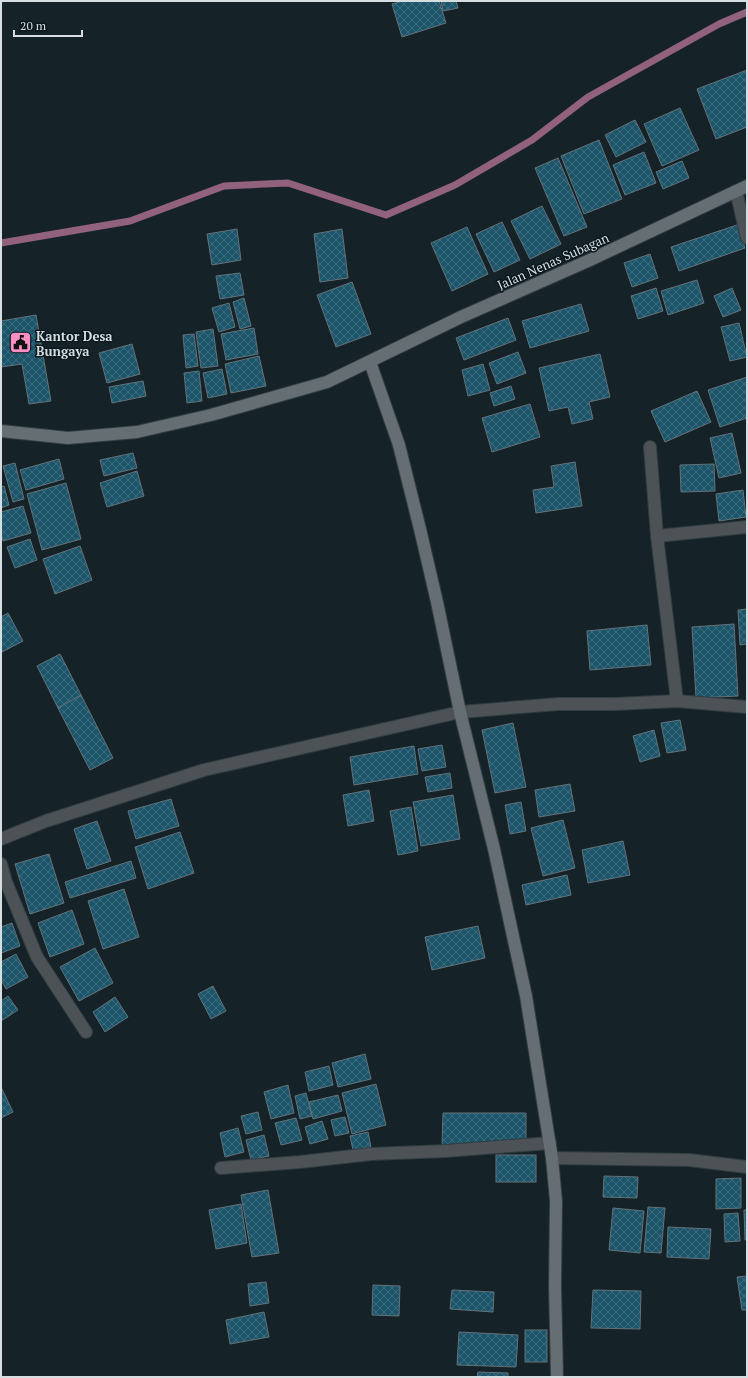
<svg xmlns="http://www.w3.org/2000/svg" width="748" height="1378" viewBox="0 0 748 1378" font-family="'PT Serif',serif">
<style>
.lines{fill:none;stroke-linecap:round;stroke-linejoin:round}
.stream{stroke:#91617d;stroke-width:7}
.building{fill:url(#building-cross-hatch);stroke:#63727a}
.street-casing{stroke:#303d42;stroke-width:14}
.secondary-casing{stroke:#303d42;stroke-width:14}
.street{stroke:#4c5255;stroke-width:12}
.secondary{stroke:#646e73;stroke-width:12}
.labels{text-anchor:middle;stroke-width:3;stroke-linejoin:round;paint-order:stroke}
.street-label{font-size:13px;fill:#d6dee2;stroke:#0b191f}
.poi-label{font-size:13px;font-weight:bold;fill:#d6dee2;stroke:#0b191f;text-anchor:start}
</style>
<defs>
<pattern id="building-cross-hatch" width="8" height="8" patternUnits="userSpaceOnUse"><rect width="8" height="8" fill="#1c5469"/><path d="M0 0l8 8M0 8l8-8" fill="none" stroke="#3c6c7e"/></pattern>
</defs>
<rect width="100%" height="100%" fill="#152328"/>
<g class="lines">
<path class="stream" d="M1 243 130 221 224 186 288 183 386 215 455 185 532 140 588 97 719 24 747 12"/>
</g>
<g class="building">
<path d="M403 1H439L446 23 402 37 392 4Z"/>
<path d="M441 1H456L458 8 443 11Z"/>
<path d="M747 70V127L716 139 697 89Z"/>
<path d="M680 108 699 150 662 166 644 124Z"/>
<path d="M635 120 646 142 616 157 605 135Z"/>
<path d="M599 140 622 199 584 214 561 156Z"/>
<path d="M644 152 656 183 625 195 613 165Z"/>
<path d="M558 158 587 227 564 236 535 168Z"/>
<path d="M682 161 689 178 663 189 656 172Z"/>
<path d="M542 206 561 244 530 259 511 221Z"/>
<path d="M502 222 520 260 494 272 476 234Z"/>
<path d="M737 225 745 248 679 271 671 247Z"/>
<path d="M467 227 488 274 452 291 431 243Z"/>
<path d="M237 229 241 260 212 265 207 234Z"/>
<path d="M342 229 348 278 320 282 314 234Z"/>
<path d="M650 254 658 278 632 287 624 263Z"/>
<path d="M240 273 244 295 220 299 216 276Z"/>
<path d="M697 280 704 303 668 315 661 291Z"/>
<path d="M352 282 371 334 336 347 317 295Z"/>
<path d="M656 288 663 311 638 319 631 296Z"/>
<path d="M732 288 741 310 723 317 714 296Z"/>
<path d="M244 298 251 326 240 329 233 302Z"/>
<path d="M229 303 235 327 219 332 212 308Z"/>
<path d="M581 304 589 331 530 348 522 321Z"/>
<path d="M36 315 51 401 29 404 22 364 1 367V321Z"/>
<path d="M508 318 516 340 464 360 456 338Z"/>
<path d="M739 323 747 357 730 361 721 327Z"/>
<path d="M254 328 258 354 226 360 221 334Z"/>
<path d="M213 329 218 366 201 368 196 332Z"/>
<path d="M194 334 198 366 186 368 183 335Z"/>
<path d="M132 344 140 374 107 383 99 353Z"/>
<path d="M518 352 526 373 497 384 489 363Z"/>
<path d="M600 354 610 397 589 402 593 419 572 424 568 407 549 411 539 368Z"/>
<path d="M259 356 266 386 231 393 225 364Z"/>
<path d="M483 364 490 390 468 396 462 370Z"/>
<path d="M222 369 227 394 208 398 203 373Z"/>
<path d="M199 371 202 401 187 403 184 373Z"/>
<path d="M747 377V418L720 427 708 390Z"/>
<path d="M143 381 146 396 112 403 109 387Z"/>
<path d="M511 386 515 399 494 406 490 393Z"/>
<path d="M697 391 711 422 665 442 651 411Z"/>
<path d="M530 404 540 437 492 452 482 418Z"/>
<path d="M732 433 741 473 719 478 710 438Z"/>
<path d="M133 453 137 468 104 476 100 460Z"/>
<path d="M59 459 64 479 26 490 20 470Z"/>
<path d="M575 462 582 506 536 513 533 490 554 487 551 466Z"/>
<path d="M15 463 24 499 13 502 3 466Z"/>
<path d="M714 464 715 491 681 492 680 465Z"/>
<path d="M137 471 144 496 107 507 100 483Z"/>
<path d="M66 483 81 539 42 550 27 494Z"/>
<path d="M4 486 9 505 1 508V487Z"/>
<path d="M743 490 746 517 719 521 716 494Z"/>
<path d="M23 506 31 533 3 541 1 532V512Z"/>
<path d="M30 539 37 560 15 568 7 547Z"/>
<path d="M80 546 92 580 55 594 43 559Z"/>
<path d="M747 609V644L740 645 738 610Z"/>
<path d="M8 613 23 641 2 652 1 650V617Z"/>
<path d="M734 624 738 696 696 698 692 627Z"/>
<path d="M647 625 651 665 590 670 587 631Z"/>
<path d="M60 654 81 695 58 708 37 666Z"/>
<path d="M81 695 113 758 90 770 58 708Z"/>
<path d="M680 720 686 750 667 753 661 723Z"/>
<path d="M513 723 526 787 495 793 482 730Z"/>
<path d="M654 730 660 756 640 762 633 736Z"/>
<path d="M442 745 446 767 422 771 418 749Z"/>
<path d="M414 746 418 774 354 785 350 757Z"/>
<path d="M450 773 452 788 428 792 425 777Z"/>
<path d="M570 784 575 811 539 817 535 790Z"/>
<path d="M369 790 374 821 348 826 343 795Z"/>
<path d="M453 795 460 839 421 846 413 802Z"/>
<path d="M171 799 179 826 136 839 128 811Z"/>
<path d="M521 802 526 831 510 834 505 805Z"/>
<path d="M411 807 418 851 398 855 390 811Z"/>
<path d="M563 820 575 868 543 876 531 828Z"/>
<path d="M97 821 111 861 87 869 74 829Z"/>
<path d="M180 832 194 873 148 889 135 847Z"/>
<path d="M623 841 630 875 588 883 582 850Z"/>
<path d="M49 854 64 903 30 914 15 864Z"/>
<path d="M131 861 136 878 70 898 65 882Z"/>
<path d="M567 875 571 895 526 905 522 885Z"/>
<path d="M124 889 139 937 103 949 88 901Z"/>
<path d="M72 910 84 944 50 957 38 923Z"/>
<path d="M12 923 20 946 1 953V927Z"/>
<path d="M478 926 485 958 432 970 425 937Z"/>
<path d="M95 948 113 983 79 1001 60 967Z"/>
<path d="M16 954 28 977 6 989 1 979V962Z"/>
<path d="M213 986 226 1011 211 1019 198 994Z"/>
<path d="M8 996 18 1010 1 1021V1001Z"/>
<path d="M115 997 128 1017 105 1032 93 1012Z"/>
<path d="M365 1054 371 1079 338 1087 332 1063Z"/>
<path d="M329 1066 333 1085 309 1091 305 1072Z"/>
<path d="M376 1084 386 1125 352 1134 342 1093Z"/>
<path d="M288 1085 294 1113 271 1119 264 1092Z"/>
<path d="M1 1087 13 1112 1 1118Z"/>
<path d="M306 1093 312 1116 300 1119 295 1096Z"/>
<path d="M338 1095 342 1111 313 1119 309 1102Z"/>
<path d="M258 1112 262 1130 246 1134 241 1116Z"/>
<path d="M443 1113H526V1144L442 1145Z"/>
<path d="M345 1117 349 1133 335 1136 331 1120Z"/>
<path d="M296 1118 302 1140 281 1145 275 1123Z"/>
<path d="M322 1121 328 1139 310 1144 305 1127Z"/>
<path d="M238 1128 244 1152 225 1157 220 1133Z"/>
<path d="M368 1132 371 1147 353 1150 350 1136Z"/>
<path d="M264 1135 269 1156 251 1160 246 1140Z"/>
<rect x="496" y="1155" width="40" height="27"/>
<path d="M604 1176 638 1177 637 1198 603 1197Z"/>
<path d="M741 1178V1208L716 1209V1179Z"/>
<path d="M268 1190 279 1253 252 1257 241 1195Z"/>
<path d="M241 1204 247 1243 216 1249 209 1210Z"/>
<path d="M648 1207 665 1208 661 1253 644 1252Z"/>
<path d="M613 1208 644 1211 640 1253 609 1250Z"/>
<path d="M744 1210H747V1240H745Z"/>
<path d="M738 1213 740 1241 725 1242 724 1214Z"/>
<path d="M668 1227 711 1229 709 1259 667 1257Z"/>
<path d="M747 1276V1310H742L737 1277Z"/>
<path d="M266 1282 269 1303 250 1306 248 1284Z"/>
<path d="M373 1285 400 1286 399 1316 372 1315Z"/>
<path d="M452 1290 494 1292 493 1312 450 1309Z"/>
<path d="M593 1290 641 1291 640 1329 591 1328Z"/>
<path d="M264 1312 269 1337 230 1344 226 1320Z"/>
<rect x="525" y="1330" width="22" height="32"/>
<path d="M459 1332 518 1335 516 1367 457 1365Z"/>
<path d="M478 1372 508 1373V1377H477Z"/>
</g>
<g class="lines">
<defs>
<g id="street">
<path d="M736 191 747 238"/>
<path d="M650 447 657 536 677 701"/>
<path d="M657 536 747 527"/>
<path d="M1 839 46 821 204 770 460 712 558 704H615L677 701 747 707"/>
<path d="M1 864 6 882 37 957 86 1032"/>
<path d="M552 1158 689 1160 747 1167"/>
<path d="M221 1168 300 1162 371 1154 446 1151 550 1143"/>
</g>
<g id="secondary">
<path d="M370 362 399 445 420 529 437 602 460 712 494 849 526 996 552 1158 556 1201 555 1286 557 1377"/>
<path d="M1 431 68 438 137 432 211 415 327 382 461 317 590 260 747 186"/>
</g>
</defs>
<use href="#street" class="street-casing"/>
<use href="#secondary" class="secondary-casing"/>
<use href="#street" class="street"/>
<use href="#secondary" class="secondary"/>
</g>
<defs>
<symbol id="civic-square" viewBox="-11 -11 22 22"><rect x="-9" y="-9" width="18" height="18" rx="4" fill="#fb8fc4" stroke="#0b191f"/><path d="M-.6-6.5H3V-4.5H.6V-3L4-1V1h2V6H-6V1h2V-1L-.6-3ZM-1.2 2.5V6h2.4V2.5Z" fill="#111"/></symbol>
</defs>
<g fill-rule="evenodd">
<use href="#civic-square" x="8" y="330" width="25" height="25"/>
</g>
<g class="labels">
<g class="street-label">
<text transform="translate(553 261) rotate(-24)" y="5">Jalan Nenas Subagan</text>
</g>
<g class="poi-label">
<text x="36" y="341">Kantor Desa<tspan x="36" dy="15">Bungaya</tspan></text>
</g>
</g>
<rect width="748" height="1378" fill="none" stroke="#d6dee2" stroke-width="4"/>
<path d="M14 30v6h68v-6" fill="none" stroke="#d6dee2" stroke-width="2"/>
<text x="20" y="30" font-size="12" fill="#d6dee2" stroke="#0b191f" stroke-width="3" paint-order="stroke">20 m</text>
</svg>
